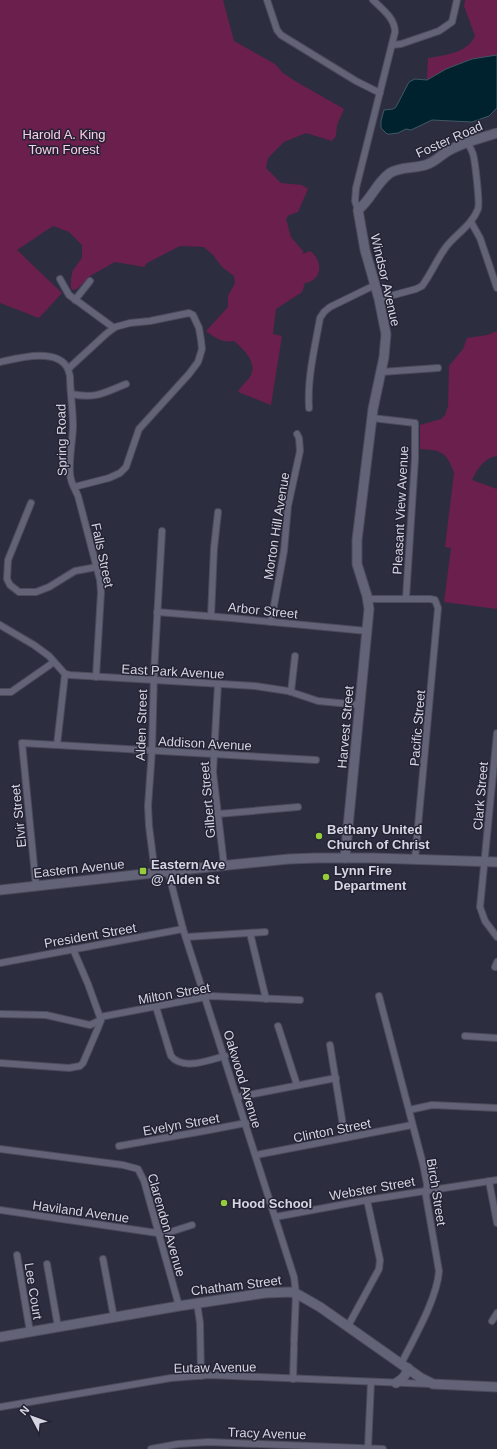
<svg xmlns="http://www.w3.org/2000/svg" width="497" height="1449" viewBox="0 0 497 1449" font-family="Helvetica,sans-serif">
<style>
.green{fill:#6a1f4c}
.water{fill:#00222e;stroke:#405864}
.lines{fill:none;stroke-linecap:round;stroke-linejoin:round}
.street-casing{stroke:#4b4b5b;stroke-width:8}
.secondary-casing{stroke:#4b4b5b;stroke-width:11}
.street{stroke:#636378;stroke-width:6}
.secondary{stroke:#636378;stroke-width:9}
.poi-dot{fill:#95cc3b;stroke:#242336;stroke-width:1.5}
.labels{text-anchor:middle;stroke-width:3;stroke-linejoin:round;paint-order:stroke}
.park-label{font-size:13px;fill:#fbcde3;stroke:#242336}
.street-label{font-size:13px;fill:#d5d5e1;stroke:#242336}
.poi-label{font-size:13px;font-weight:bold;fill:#d5d5e1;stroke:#242336;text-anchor:start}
</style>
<rect width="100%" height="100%" fill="#2d2d40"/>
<g class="green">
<path d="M0 0H223L234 41 275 64 283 73 295 81 344 109 337 125 336 136 332 141 306 133 284 142 268 158 266 168 281 183 302 185 308 189 298 212 289 215 286 219 291 237 303 251V254L310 251C323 260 323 280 305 283L302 292 276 309 273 334 282 336 271 405 238 392C241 385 248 381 251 375 257 361 243 349 234 341 222 343 216 338 206 331L228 307V296L235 283 234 276 222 267 213 255 204 247 180 246 147 263 144 267 115 262 90 276 77 289 73 290 71 288V278L73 270 82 258V245L69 232 53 226 17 250 62 293 39 318 0 303Z"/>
<path d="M465 0H497V55L475 58 446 69 427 80 428 58C446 55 467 53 475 36L464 6Z"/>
<path d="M497 331V456C484 458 478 468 472 480L497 489V609L444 602 451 548 445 547 454 473C447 452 441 450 420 449V425L441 419 445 415 448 406 449 366 463 349 467 338 487 335Z"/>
</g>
<path class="water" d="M497 55V108L489 116 472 122 432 120 411 130 406 129 398 133 390 134H387L381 128V121L384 110 393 109 396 107 409 82 415 79 427 80 446 69 472 59Z"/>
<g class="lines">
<defs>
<g id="street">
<path d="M267 0 277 30 281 35 356 81 380 93"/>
<path d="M392 45 401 44 439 31 452 22 457 0"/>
<path d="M358 210 355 201 356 188 395 32C395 18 382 9 373 0"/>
<path d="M471 222 480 238 497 288"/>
<path d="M60 279 69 295 114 328"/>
<path d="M379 299 416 289 422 286C431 274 437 259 446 247 456 234 472 225 478 209 480 203 475 161 473 154 471 149 470 146 467 143"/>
<path d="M75 300 90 281"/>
<path d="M0 362C18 358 58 347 68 369"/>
<path d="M381 372 438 368"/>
<path d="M71 394C96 399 103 393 126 384"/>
<path d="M309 408C307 378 315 347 320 318L324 312 330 307 375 285"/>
<path d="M372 418 415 423V459L406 598"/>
<path d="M74 487 109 478 120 473 126 467 139 429 189 374 198 362 202 349 201 340 199 328 193 315 189 313 150 321 130 323 115 327 106 334 68 369 70 376C70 392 73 409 73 426 73 440 67 467 71 479 72 485 76 491 78 496L100 580 101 592 96 677"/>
<path d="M31 503 8 560 7 579 10 585 19 592H36L49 587 75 571 97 567"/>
<path d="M368 599H430L435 600 438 608 415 859"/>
<path d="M157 612 231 618 367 631"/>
<path d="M211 616 214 548 218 512"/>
<path d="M271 622 284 551 288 506 300 451 299 438 297 434"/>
<path d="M0 625 34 645 49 656 65 674 70 675 255 686 288 691 318 701 360 705"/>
<path d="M218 684 213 772 224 865"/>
<path d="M0 692H11L54 662"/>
<path d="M291 692 295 656"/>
<path d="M497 733 480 907 485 921 497 937"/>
<path d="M57 745 65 674"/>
<path d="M218 814 298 807"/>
<path d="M168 871 183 929 294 1277 296 1293 294 1342"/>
<path d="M155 873 149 826 148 806 152 750 154 673 162 531"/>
<path d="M36 886 22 743 316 760"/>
<path d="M250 933 266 999"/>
<path d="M186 937 265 932"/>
<path d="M0 963 183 929"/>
<path d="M495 967 497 962"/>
<path d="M379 996 423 1164 427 1184 426 1196 439 1271C437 1299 414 1338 401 1364"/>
<path d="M156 1007 171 1056C183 1071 209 1060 225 1056"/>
<path d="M0 1014 46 1015 90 1025 101 1020"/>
<path d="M100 1017 211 996 300 1000"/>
<path d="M278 1026 297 1085"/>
<path d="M465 1036 497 1038"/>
<path d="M330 1045 345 1138"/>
<path d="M0 1063 69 1068 80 1066 83 1063 98 1028 101 1020 88 984 73 949"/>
<path d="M238 1097 336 1078"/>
<path d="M409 1110 432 1105 497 1108"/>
<path d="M119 1146 204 1131 246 1123"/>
<path d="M0 1149 123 1165 138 1169 144 1181 179 1306"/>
<path d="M256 1155 412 1125"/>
<path d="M489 1181 497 1223"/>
<path d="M0 1210 164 1234 192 1225"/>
<path d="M275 1217 367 1200 497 1180"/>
<path d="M17 1255 30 1332"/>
<path d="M103 1259 114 1318"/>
<path d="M47 1264 58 1327"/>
<path d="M197 1303 200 1323 201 1376"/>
<path d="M492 1321 497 1313"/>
<path d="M348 1326 379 1269 380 1260 367 1200"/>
<path d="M293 1379 294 1346"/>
<path d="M0 1407 171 1378 210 1375 430 1384"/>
<path d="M368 1448 371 1382"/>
<path d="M151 1449 178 1444 209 1442 383 1449"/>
</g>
<g id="secondary">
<path d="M345 858 369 609 367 596 357 564V540L373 409 384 357 386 334 379 299 365 250 358 210C371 200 376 183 390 173 401 166 416 169 428 164 436 161 441 155 448 151 463 142 481 138 497 133"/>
<path d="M0 890 180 870 289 859 316 858H373L497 862"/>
<path d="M0 1337 179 1306 265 1293 291 1292 299 1295 320 1307 421 1378 433 1384 497 1387"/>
<path d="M396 1383C403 1379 406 1376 408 1368"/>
</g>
</defs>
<use href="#street" class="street-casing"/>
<use href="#secondary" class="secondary-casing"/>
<use href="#street" class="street"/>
<use href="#secondary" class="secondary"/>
</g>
<g class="poi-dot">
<circle cx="319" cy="836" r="4"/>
<rect x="139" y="867" width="8" height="8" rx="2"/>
<circle cx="326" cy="877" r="4"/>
<circle cx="224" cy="1203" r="4"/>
</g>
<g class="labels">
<g class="park-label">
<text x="64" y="139">Harold A. King<tspan x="64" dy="15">Town Forest</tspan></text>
</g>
<g class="street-label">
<text transform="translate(449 139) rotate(-24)" y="5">Foster Road</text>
<text transform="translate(386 280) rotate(77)" y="5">Windsor Avenue</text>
<text transform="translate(61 440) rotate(-91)" y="5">Spring Road</text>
<text transform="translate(400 510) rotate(-87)" y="5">Pleasant View Avenue</text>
<text transform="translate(276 526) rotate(-81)" y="5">Morton Hill Avenue</text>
<text transform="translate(103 555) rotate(78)" y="5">Falls Street</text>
<text transform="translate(263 610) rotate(6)" y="5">Arbor Street</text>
<text transform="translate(173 671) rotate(3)" y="5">East Park Avenue</text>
<text transform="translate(141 725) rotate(-88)" y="5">Alden Street</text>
<text transform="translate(345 727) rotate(-85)" y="5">Harvest Street</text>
<text transform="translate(417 728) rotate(-85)" y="5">Pacific Street</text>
<text transform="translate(205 743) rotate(3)" y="5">Addison Avenue</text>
<text transform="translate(480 796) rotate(-85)" y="5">Clark Street</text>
<text transform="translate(207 800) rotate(-95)" y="5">Gilbert Street</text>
<text transform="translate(18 816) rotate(-96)" y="5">Elvir Street</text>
<text transform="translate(79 868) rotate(-6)" y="5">Eastern Avenue</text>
<text transform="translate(90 935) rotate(-10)" y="5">President Street</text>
<text transform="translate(174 993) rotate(-10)" y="5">Milton Street</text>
<text transform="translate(243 1079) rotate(73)" y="5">Oakwood Avenue</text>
<text transform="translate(181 1124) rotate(-10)" y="5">Evelyn Street</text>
<text transform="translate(332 1130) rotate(-11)" y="5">Clinton Street</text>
<text transform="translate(372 1188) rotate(-10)" y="5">Webster Street</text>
<text transform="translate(437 1192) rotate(81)" y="5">Birch Street</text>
<text transform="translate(81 1211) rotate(8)" y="5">Haviland Avenue</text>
<text transform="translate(167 1225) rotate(74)" y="5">Clarendon Avenue</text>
<text transform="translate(236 1285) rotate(-7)" y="5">Chatham Street</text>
<text transform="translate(34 1291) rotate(81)" y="5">Lee Court</text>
<text transform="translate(215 1367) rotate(-1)" y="5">Eutaw Avenue</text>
<text transform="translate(267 1433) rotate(2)" y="5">Tracy Avenue</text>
</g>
<g class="poi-label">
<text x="327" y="834">Bethany United<tspan x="327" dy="15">Church of Christ</tspan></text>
<text x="151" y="869">Eastern Ave<tspan x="151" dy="15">@ Alden St</tspan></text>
<text x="334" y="875">Lynn Fire<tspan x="334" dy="15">Department</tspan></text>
<text x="232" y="1208">Hood School</text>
</g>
</g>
<g transform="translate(32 1417) rotate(311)" stroke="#242336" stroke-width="3" paint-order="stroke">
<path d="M0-3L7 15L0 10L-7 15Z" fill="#d5d5e1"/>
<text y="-6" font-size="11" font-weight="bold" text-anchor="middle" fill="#d5d5e1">N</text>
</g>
</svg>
